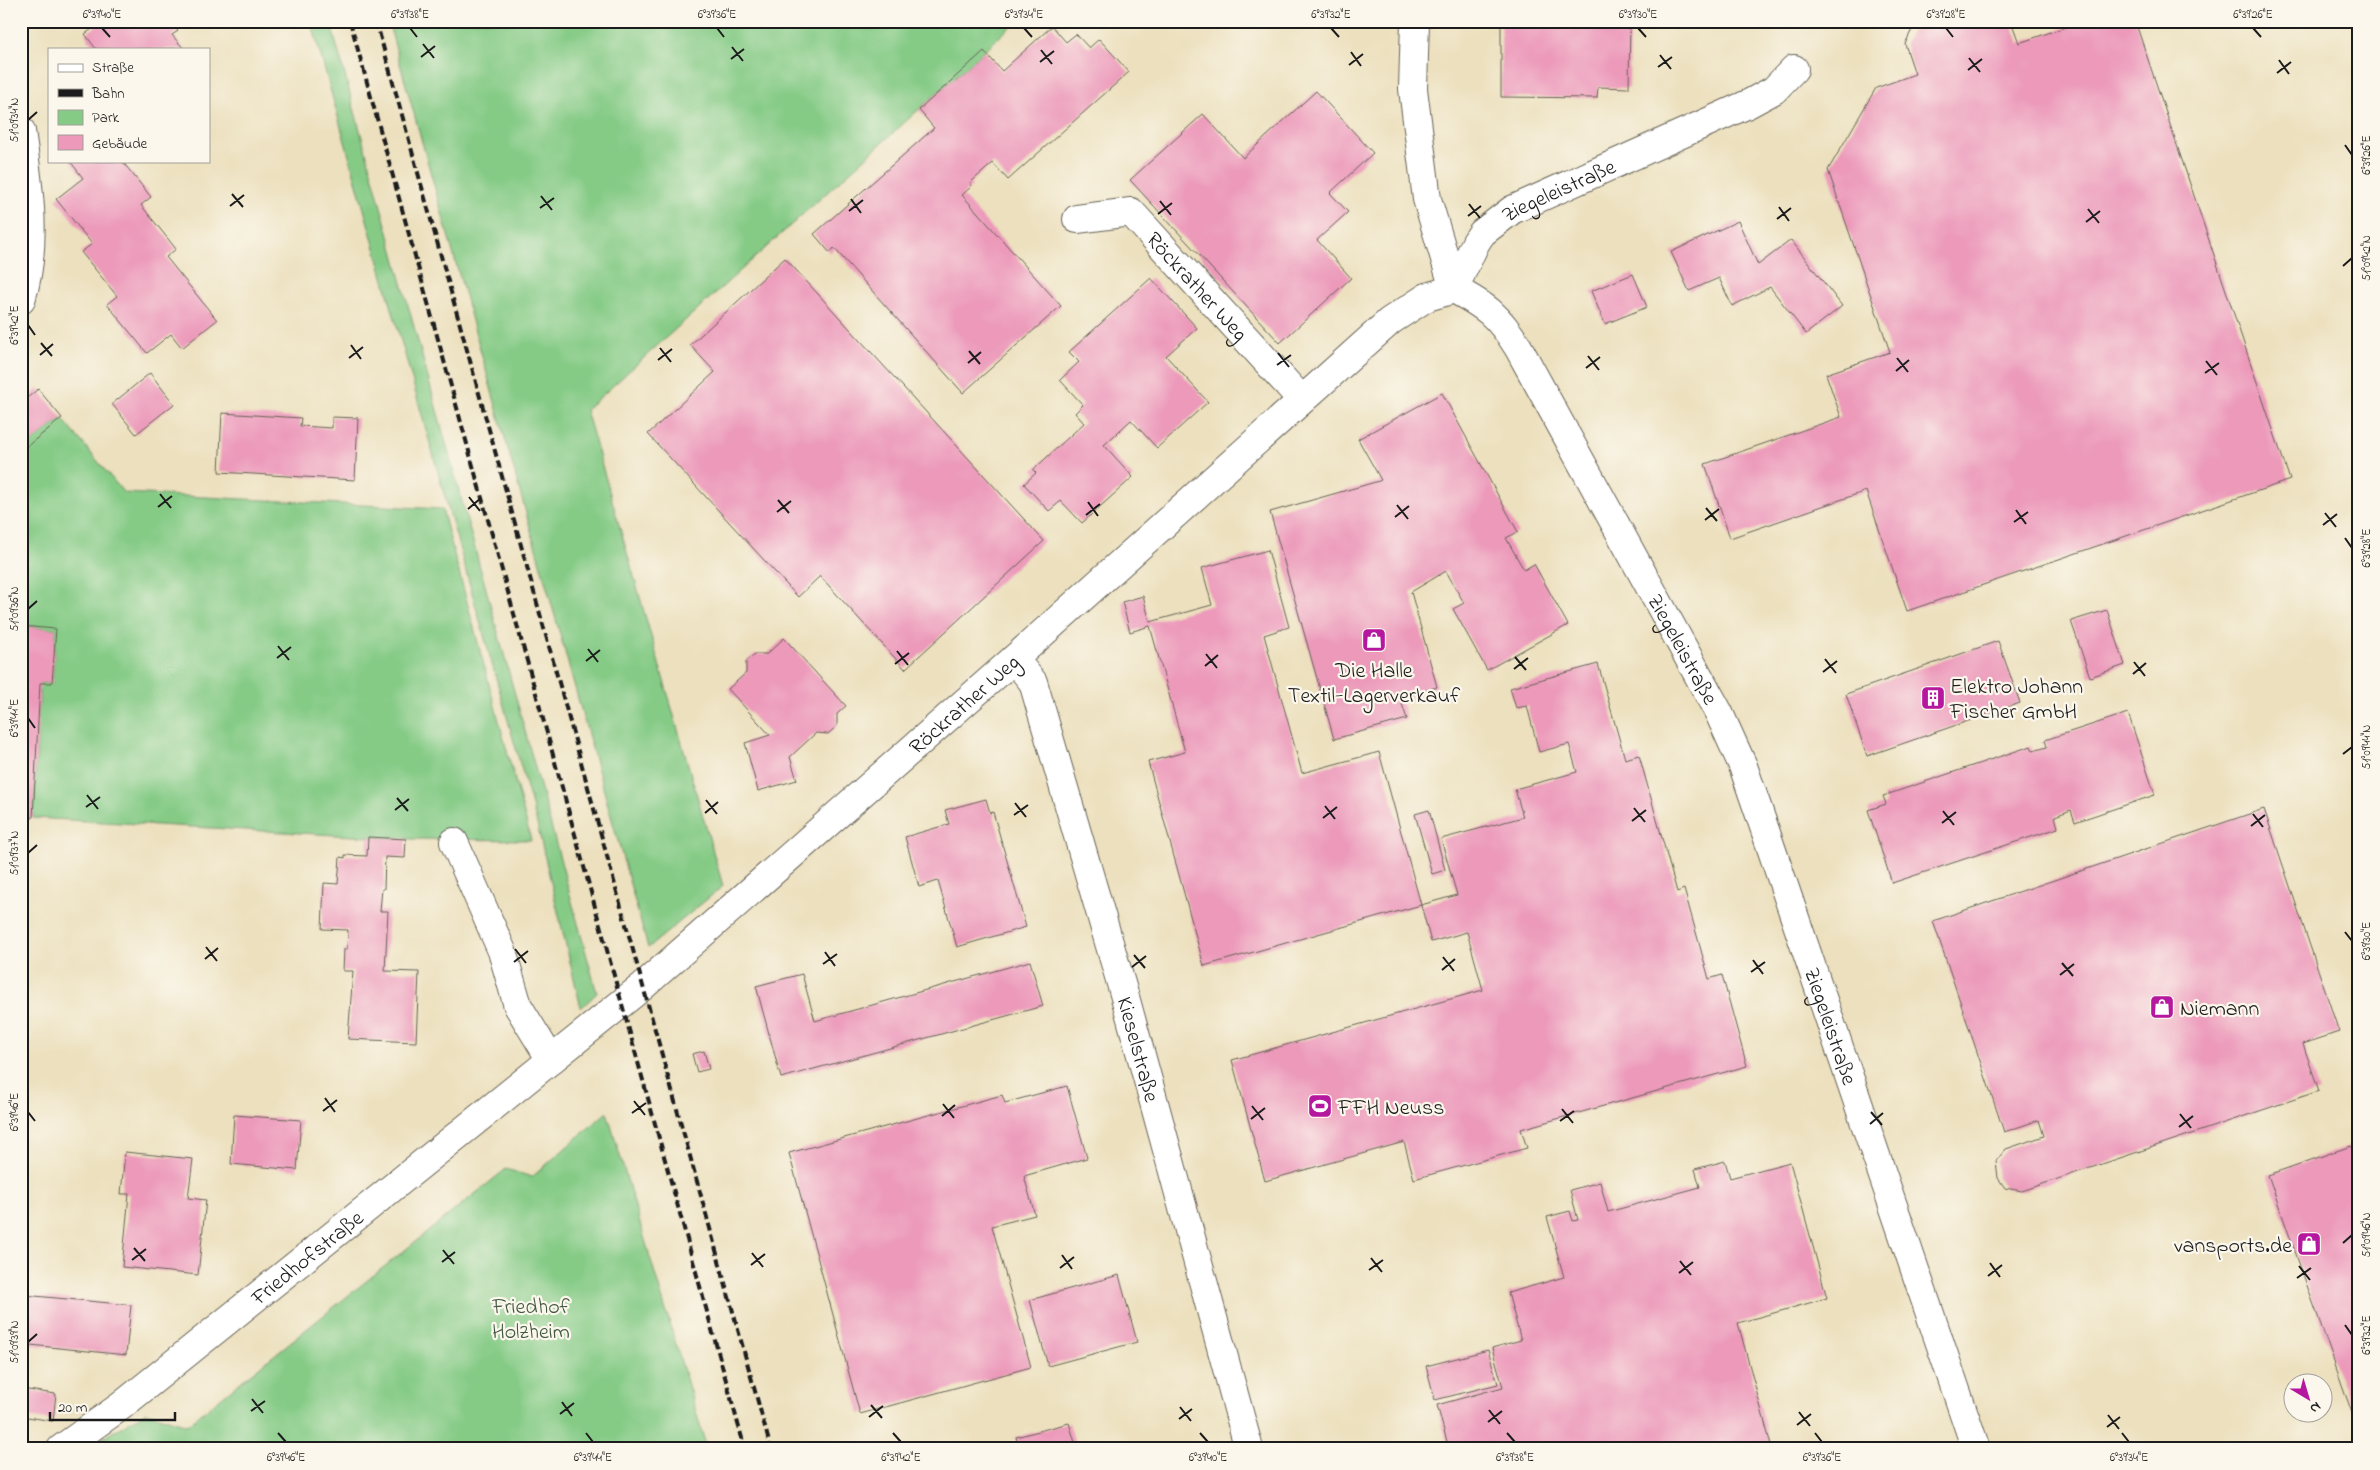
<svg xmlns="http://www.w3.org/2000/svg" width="2380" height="1470" viewBox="0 0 2380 1470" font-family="'Indie Flower',sans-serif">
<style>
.green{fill:#85cb86;stroke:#507451}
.building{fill:#ec99ba}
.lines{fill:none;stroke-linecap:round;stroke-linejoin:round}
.minor-casing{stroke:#656155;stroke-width:30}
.minor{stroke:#fff;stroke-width:28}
.rail{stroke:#1c1c1c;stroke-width:4;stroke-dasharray:8 4;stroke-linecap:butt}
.ticks{fill:none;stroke:#1c1c1c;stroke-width:2}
.labels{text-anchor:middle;stroke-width:4.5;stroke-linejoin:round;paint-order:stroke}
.street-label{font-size:22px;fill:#1c1c1c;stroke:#fbf7ec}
.poi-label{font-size:22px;fill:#1c1c1c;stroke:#fbf7ec;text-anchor:start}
.park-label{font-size:22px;fill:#415941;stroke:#fbf7ec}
.neatline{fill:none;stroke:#1c1c1c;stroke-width:2}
.ticks-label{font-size:12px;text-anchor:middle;fill:#1c1c1c}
</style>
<rect width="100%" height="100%" fill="#fbf7ec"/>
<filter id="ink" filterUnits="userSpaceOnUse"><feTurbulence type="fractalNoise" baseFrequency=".02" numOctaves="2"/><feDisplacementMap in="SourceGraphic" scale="10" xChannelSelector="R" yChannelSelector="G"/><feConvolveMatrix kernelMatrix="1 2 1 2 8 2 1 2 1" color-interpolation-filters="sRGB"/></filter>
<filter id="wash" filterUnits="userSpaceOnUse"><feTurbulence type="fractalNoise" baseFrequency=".0096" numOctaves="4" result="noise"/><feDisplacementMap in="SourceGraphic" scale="20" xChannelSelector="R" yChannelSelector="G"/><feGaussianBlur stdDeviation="1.12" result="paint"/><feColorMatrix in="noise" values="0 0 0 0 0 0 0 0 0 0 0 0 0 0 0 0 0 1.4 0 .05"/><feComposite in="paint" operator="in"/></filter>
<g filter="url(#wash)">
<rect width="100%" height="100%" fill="#ece0be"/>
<g class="green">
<path d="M311 21H330L597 993 581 1008 536 820Z"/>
<path d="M388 21H1017L586 410 723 886 648 948Z"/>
<path d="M62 418 124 493 442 509 531 840 406 839 33 818 40 683H52L56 629 21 626V451Z"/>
<path d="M607 1112 707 1449H84L146 1412 187 1425 506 1169 532 1177Z"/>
</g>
<g id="blocks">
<g class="building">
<path d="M91 21H170L178 31 172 35 184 49H96L85 34 95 27Z"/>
<path d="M1501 21H1630L1629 88 1598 87 1597 98 1501 97Z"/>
<path d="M1916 21H2011L2019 43 2083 21H2135L2290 480 1907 611 1866 491 1730 538 1705 464 1841 417 1826 374 1890 352 1828 170 1876 88 1915 74 1905 44Z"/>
<path d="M1052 26 1066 42 1076 34 1089 48 1099 39 1129 72 1008 180 993 163 970 183 972 186 962 195 1061 306 963 393 834 248 830 253 814 234 934 128 919 110 984 51 1002 71Z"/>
<path d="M1316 91 1373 153 1330 193 1348 212 1317 240 1351 278 1280 343 1130 180 1203 114 1243 158Z"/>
<path d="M70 161H122L151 197 141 205 176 249 166 257 217 320 182 348 171 334 147 353 107 304 117 296 81 252 92 244 56 199 83 178Z"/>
<path d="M1738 221 1758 265 1791 240 1842 306 1806 334 1770 287 1732 306 1719 278 1689 291 1671 252Z"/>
<path d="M785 258 1044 541 905 669 820 576 798 597 648 434 715 372 690 345Z"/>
<path d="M1633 274 1647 307 1605 324 1591 291Z"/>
<path d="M1151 278 1197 328 1166 356 1208 402 1157 448 1131 420 1104 445 1133 477 1082 523 1061 501 1049 511 1024 484 1036 473 1033 470 1084 423 1075 413 1083 405 1060 380 1079 362 1069 352Z"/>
<path d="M150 373 174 404 136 434 112 404Z"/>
<path d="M38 389 62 418 21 451V403Z"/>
<path d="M1442 393 1518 532 1506 538 1524 570 1534 564 1568 625 1487 670 1453 609 1464 603 1446 571 1411 592 1437 687 1400 698 1407 719 1334 739 1270 512 1379 481 1381 480 1358 439Z"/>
<path d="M222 413 301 418 300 426 332 428V417L358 418 355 480 219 472Z"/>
<path d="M1268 550 1289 627 1264 635 1302 773 1379 752 1421 905 1457 895 1441 839 1523 817 1515 789 1577 772 1569 744 1539 752 1527 706 1516 708 1510 688 1598 664 1625 759 1639 755 1677 892 1684 889 1709 979 1722 975 1747 1066 1521 1129 1527 1148 1414 1179 1404 1142 1265 1181 1232 1060 1483 990 1467 932 1431 942 1421 905 1204 966 1148 762 1185 752 1150 626 1130 632 1122 602 1143 596 1150 622 1212 605 1202 568Z"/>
<path d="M2107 610 2125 665 2090 677 2071 621Z"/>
<path d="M21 626 56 629 52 683H40L33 818 21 817Z"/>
<path d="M784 638 846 706 837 714V726L828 734 816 733 790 757 797 780 758 791 745 743 770 735 728 689 746 673V661L755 654H767Z"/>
<path d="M1998 641 2020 703 1867 756 1846 694Z"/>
<path d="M2128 713 2155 795 2075 822 2071 810 2055 816 2058 828 1892 883 1868 810 1886 804 1883 796 2031 746 2033 751 2047 747 2045 740Z"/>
<path d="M986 799 990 813 993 812 1026 927 957 947 938 881 919 887 905 837 949 824 945 810Z"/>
<path d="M2264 809 2339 1032 2303 1044 2319 1091 2022 1191 2005 1188 1998 1178 1996 1161 2006 1149 2044 1136 2039 1120 2004 1132 1933 921Z"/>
<path d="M1429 810 1445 870 1432 874 1415 814Z"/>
<path d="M368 837 406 839 405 858 385 857 384 889H382L380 911H388L385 971 419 972 416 1042 348 1039 353 971H343L344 949H347L348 930 322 929 324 883 338 884 340 857 345 858V855L367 856Z"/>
<path d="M1030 961 1043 1006 781 1078 756 986 802 974 815 1021Z"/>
<path d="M704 1051 709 1069 697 1072 692 1054Z"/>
<path d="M1067 1086 1087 1158 1024 1176 1035 1215 992 1226 1031 1367 860 1414 789 1153 1002 1095 1005 1103Z"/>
<path d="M234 1115 301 1120 297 1170 231 1164Z"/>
<path d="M2351 1146 2359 1169V1410L2352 1413 2268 1175Z"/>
<path d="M125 1152 193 1159 188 1198 206 1200 198 1275 122 1267 129 1194H121Z"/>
<path d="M1725 1161 1730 1178 1790 1162 1827 1298 1738 1323 1772 1449H1449L1437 1405 1503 1387 1492 1348 1521 1340 1508 1293 1564 1277 1547 1217 1570 1211 1573 1221 1578 1220 1570 1190 1600 1182 1608 1212 1700 1187 1695 1169Z"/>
<path d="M1119 1275 1137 1342 1048 1366 1030 1300Z"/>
<path d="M24 1295 131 1305 126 1355 21 1344Z"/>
<path d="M1488 1350 1498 1384 1435 1400 1426 1366Z"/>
<path d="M21 1389 56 1394 53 1421 21 1416Z"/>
<path d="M1069 1423 1077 1449H1019L1016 1437Z"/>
</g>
</g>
</g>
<g filter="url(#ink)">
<use href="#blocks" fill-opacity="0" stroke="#656155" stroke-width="1"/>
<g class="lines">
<defs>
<g id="minor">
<path d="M1415 21 1413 89 1427 199 1454 289"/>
<path d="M21 131C29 186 38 246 21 300"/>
<path id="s1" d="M1077 219 1131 212 1302 400"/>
<path id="s2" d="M1454 289C1487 307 1498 315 1518 347L1719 713 1743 766 1764 827 1976 1449"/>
<path id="s3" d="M1454 289 1476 242 1482 233 1512 210 1748 104 1774 90 1794 69"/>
<path id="s4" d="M1014 659 1033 682 1127 1004 1249 1449"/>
<path d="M454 842 502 951 518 1006 551 1060"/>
<path id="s5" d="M61 1449 121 1406 643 986 1014 659 1390 321 1427 297 1454 289"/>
</g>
</defs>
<use href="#minor" class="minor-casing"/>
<use href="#minor" class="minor"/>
<g class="rail">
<path d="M350 21 745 1449"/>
<path d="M376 21 771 1449"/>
</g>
</g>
</g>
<path class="ticks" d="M102 28 110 37M410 28 417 37M717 28 724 37M1024 28 1032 37M1331 28 1339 37M1638 28 1646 37M1946 28 1953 37M2253 28 2261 37M423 44 434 58M732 47 743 61M1041 50 1052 64M1351 52 1361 66M1660 55 1671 69M421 57 435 46M1969 58 1980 72M731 59 744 49M2279 60 2289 74M1040 62 1054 51M1349 65 1363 54M1658 67 1672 57M1968 70 1982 59M2277 73 2291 62M28 120 37 112M2345 145 2352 155M232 194 243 207M541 196 552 210M851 199 861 213M1160 201 1171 215M1469 204 1480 218M230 206 244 195M1779 207 1789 221M540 208 554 198M2088 209 2099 223M849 211 863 200M1158 214 1172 203M1468 216 1481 206M1777 219 1791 208M2086 222 2100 211M2343 266 2352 258M28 325 35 335M41 343 52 356M351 345 361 359M660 348 671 362M969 351 980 364M1278 353 1289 367M40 355 53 344M1588 356 1599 370M349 358 363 347M1897 358 1908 372M658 360 672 349M2206 361 2217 375M968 363 981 352M1277 365 1291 355M1586 368 1600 357M1896 371 1909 360M2205 373 2219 363M160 494 171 508M469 497 480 511M778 500 789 513M1088 502 1098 516M1397 505 1408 519M158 507 172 496M1706 508 1717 521M468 509 481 498M2016 510 2026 524M777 512 791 501M2325 513 2336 527M1086 515 1100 504M1395 517 1409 506M1705 520 1719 509M2014 522 2028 512M2323 525 2337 514M2345 538 2352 548M28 609 37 601M278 646 289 660M588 649 598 662M897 651 908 665M1206 654 1217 668M1515 657 1526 670M277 658 291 647M1825 659 1836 673M586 661 600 650M2134 662 2145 676M895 664 909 653M1205 666 1218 655M1514 669 1528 658M1823 672 1837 661M2133 674 2146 663M28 718 35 728M2343 754 2352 747M87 795 98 809M397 798 408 811M706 800 717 814M1015 803 1026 817M1325 806 1335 819M86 807 100 797M1634 808 1645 822M395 810 409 799M1943 811 1954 825M705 813 718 802M2253 814 2263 827M1014 815 1028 805M1323 818 1337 807M1632 821 1646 810M1942 823 1956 812M2251 826 2265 815M28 853 37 845M2345 932 2352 941M206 947 217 961M515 949 526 963M825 952 835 966M1134 955 1145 968M1443 957 1454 971M205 959 218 948M1753 960 1763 974M514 962 528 951M2062 963 2073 976M823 964 837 954M1132 967 1146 956M1442 970 1455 959M1751 972 1765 962M2060 975 2074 964M325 1098 335 1112M634 1101 645 1115M943 1104 954 1118M1252 1106 1263 1120M1562 1109 1573 1123M323 1111 337 1100M28 1112 35 1121M1871 1112 1882 1125M632 1113 646 1103M2180 1114 2191 1128M942 1116 955 1105M1251 1119 1265 1108M1560 1121 1574 1111M1870 1124 1883 1113M2179 1127 2193 1116M2343 1243 2352 1235M134 1248 145 1261M443 1250 454 1264M752 1253 763 1267M1062 1255 1072 1269M1371 1258 1382 1272M132 1260 146 1249M1680 1261 1691 1275M442 1262 455 1252M1990 1263 2000 1277M751 1265 765 1254M2299 1266 2310 1280M1060 1268 1074 1257M1369 1270 1383 1260M1679 1273 1693 1262M1988 1276 2002 1265M2297 1278 2311 1268M2345 1325 2352 1335M28 1342 37 1334M252 1399 263 1413M562 1402 572 1416M871 1405 882 1418M1180 1407 1191 1421M1489 1410 1500 1424M251 1411 265 1401M1799 1412 1810 1426M560 1414 574 1403M2108 1415 2119 1429M869 1417 883 1406M1179 1419 1192 1409M1488 1422 1502 1411M1797 1425 1811 1414M2107 1427 2120 1417M278 1433 286 1442M586 1433 593 1442M893 1433 901 1442M1200 1433 1208 1442M1507 1433 1515 1442M1815 1433 1822 1442M2122 1433 2129 1442"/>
<defs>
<symbol id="shop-square" viewBox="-11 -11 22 22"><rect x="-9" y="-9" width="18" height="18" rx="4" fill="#b5179e" stroke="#fbf7ec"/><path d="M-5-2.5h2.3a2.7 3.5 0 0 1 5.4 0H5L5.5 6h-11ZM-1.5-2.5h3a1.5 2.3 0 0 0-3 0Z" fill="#fff"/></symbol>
<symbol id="building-square" viewBox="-11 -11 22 22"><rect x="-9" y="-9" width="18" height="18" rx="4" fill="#b5179e" stroke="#fbf7ec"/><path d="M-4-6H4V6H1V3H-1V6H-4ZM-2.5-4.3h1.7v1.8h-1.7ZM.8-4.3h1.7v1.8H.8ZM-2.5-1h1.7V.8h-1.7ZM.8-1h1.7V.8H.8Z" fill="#fff"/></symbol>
<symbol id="stadium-square" viewBox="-11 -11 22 22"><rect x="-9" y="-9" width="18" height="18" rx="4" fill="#b5179e" stroke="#fbf7ec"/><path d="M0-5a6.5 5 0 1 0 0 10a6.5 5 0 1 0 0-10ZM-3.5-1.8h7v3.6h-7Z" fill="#fff"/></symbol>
</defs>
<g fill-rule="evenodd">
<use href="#shop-square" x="1360" y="626" width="28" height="28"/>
<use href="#building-square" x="1919" y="684" width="28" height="28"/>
<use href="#shop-square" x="2148" y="993" width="28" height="28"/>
<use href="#stadium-square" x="1306" y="1092" width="28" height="28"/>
<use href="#shop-square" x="2295" y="1230" width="28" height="28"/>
</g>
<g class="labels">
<g class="street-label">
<text dy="8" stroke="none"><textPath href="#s3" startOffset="151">Ziegeleistraße</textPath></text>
<text dy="8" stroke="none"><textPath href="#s1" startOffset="154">Röckrather Weg</textPath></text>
<text dy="8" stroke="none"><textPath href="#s2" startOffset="432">Ziegeleistraße</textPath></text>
<text dy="8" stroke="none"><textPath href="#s5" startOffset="1171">Röckrather Weg</textPath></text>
<text dy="8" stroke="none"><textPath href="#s2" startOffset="838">Ziegeleistraße</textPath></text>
<text dy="8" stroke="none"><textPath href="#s4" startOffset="412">Kieselstraße</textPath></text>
<text dy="8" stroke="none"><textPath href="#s5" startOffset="312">Friedhofstraße</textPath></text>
</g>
<g class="poi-label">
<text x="1374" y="677" text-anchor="middle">Die Halle<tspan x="1374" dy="25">Textil-Lagerverkauf</tspan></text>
<text x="1950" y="693">Elektro Johann<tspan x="1950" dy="25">Fischer GmbH</tspan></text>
<text x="2180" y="1015">Niemann</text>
<text x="1338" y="1114">FFH Neuss</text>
<text x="2292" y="1252" text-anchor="end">vansports.de</text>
</g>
<g class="park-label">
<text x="531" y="1313">Friedhof<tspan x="531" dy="25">Holzheim</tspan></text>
</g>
</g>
<rect width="2380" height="1470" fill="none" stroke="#fbf7ec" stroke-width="55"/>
<rect x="48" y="48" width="162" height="115" fill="#fbf7ec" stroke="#a29f99"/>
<rect x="58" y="64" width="25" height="8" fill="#ffffff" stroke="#a29f99"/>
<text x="92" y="72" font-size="15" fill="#1c1c1c">Straße</text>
<rect x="58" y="89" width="25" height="8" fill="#1c1c1c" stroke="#a29f99"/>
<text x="92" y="98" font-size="15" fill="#1c1c1c">Bahn</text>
<rect x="58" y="110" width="25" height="15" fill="#85cb86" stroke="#a29f99"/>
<text x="92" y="122" font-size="15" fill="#1c1c1c">Park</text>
<rect x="58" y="135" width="25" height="15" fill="#ec99ba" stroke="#a29f99"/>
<text x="92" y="148" font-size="15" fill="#1c1c1c">Gebäude</text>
<g transform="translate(2308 1398) rotate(142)"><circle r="24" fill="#fbf7ec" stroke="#a29f99"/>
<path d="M0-4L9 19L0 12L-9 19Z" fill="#b5179e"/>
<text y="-8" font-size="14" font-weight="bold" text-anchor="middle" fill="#1c1c1c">N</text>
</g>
<path d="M50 1412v8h125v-8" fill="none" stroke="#1c1c1c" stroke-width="2.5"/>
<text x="58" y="1412" font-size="15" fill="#1c1c1c" stroke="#fbf7ec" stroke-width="4" paint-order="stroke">20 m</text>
<rect x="28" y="28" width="2324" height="1414" class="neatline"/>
<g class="ticks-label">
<text x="102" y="18">6°39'40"E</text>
<text x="410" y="18">6°39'38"E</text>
<text x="717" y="18">6°39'36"E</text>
<text x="1024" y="18">6°39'34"E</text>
<text x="1331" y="18">6°39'32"E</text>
<text x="1638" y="18">6°39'30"E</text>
<text x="1946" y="18">6°39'28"E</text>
<text x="2253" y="18">6°39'26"E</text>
<text transform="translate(14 120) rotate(-90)" y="4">51°09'34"N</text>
<text transform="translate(2366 155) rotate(-90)" y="4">6°39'26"E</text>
<text transform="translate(2366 258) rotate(-90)" y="4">51°09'42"N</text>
<text transform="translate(14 325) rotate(-90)" y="4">6°39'42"E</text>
<text transform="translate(2366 548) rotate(-90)" y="4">6°39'28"E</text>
<text transform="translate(14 609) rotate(-90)" y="4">51°09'36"N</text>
<text transform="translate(14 718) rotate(-90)" y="4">6°39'44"E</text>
<text transform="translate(2366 747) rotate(-90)" y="4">51°09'44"N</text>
<text transform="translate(14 853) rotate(-90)" y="4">51°09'37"N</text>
<text transform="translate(2366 941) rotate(-90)" y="4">6°39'30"E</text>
<text transform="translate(14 1112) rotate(-90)" y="4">6°39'46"E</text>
<text transform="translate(2366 1235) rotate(-90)" y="4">51°09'46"N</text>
<text transform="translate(2366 1335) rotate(-90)" y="4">6°39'32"E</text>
<text transform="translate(14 1342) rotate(-90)" y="4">51°09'39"N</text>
<text x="286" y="1461">6°39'46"E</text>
<text x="593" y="1461">6°39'44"E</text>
<text x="901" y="1461">6°39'42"E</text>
<text x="1208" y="1461">6°39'40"E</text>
<text x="1515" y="1461">6°39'38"E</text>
<text x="1822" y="1461">6°39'36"E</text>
<text x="2129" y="1461">6°39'34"E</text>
</g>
</svg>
